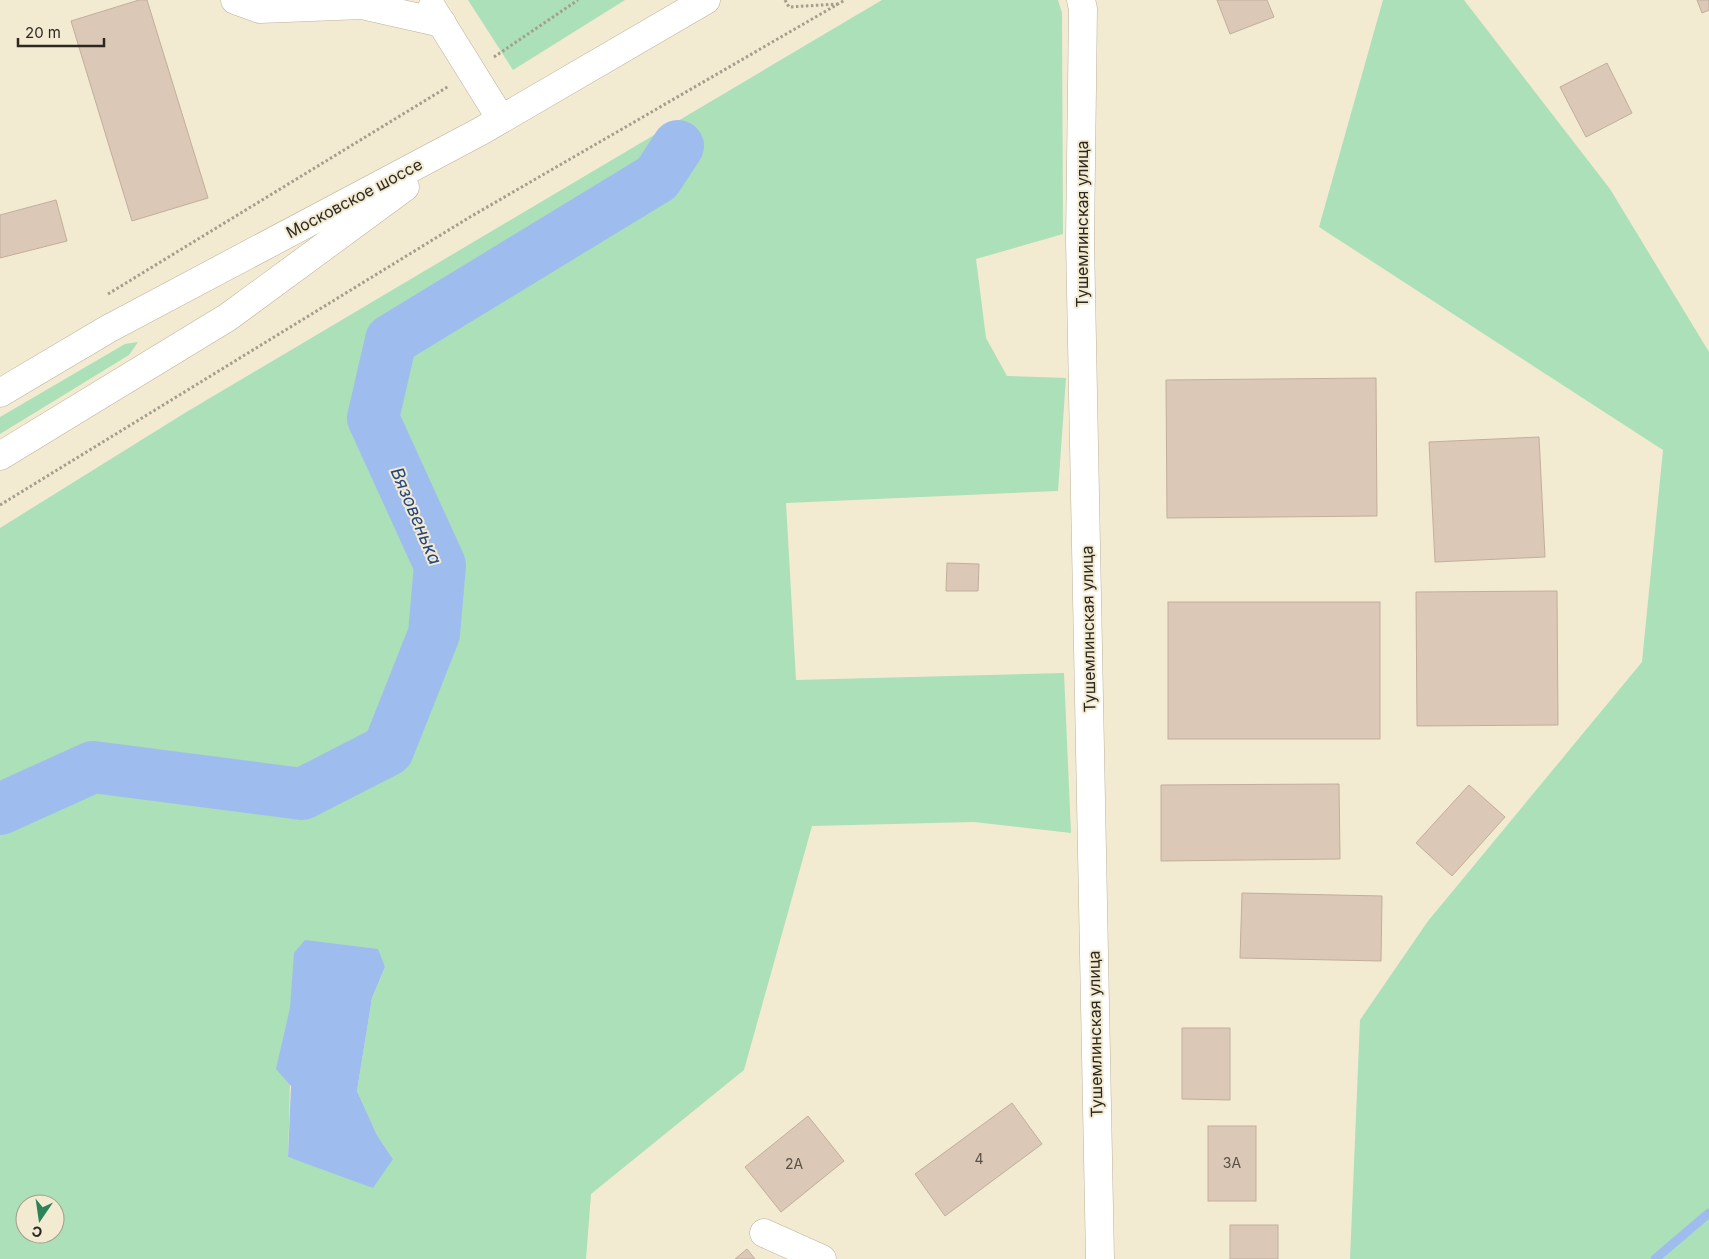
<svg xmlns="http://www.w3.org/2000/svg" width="1709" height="1259" viewBox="0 0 1709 1259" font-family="Inter,sans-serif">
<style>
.green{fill:#abe0b8;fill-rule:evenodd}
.water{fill:#9fbcef}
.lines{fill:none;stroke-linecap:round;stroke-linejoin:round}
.stream{stroke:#9fbcef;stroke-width:9}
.river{stroke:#9fbcef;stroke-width:52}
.building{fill:#dbc8b6;stroke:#c1ae9c}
.minor-casing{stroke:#bcb29c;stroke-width:29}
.major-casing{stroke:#bcb29c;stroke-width:29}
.path{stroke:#a59e8c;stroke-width:3;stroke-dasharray:2.5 2.5;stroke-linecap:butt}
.minor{stroke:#fff;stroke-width:28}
.major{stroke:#fff;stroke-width:28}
.labels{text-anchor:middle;stroke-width:4;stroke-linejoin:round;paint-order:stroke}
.number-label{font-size:14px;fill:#585045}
.street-label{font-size:16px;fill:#2c281f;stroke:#f3ead2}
.water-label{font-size:18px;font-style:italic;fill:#234581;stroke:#f3ead2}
</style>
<rect width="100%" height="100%" fill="#f3ead2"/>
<g class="green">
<path d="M468 0H625L513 70Z"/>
<path d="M882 0H1058L1062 13 1063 234 976 259 986 338 1007 376 1066 378 1058 491 786 503 796 680 1064 673 1071 833 974 822 812 826 744 1070 591 1194 586 1259H0V528L188 411ZM295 953 385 967 372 998 357 1091 377 1135 393 1159 325 1169 288 1157C291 1089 289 1021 295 953ZM25 1204H55V1234H25Z"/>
<path d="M1383 0H1464L1610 189 1709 352V1259H1350L1360 1020 1428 921 1642 662 1663 450 1319 227Z"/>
<path d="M138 342 129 355 0 434V417L125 344Z"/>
</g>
<path class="water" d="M305 940 378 949 385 967 372 998 357 1091 377 1135 393 1159 373 1188 288 1157 291 1086 276 1069 290 1008 294 953Z"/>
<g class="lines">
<path class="stream" d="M1655 1259 1709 1213"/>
<path class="river" d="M0 809 93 767 302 794 388 750 434 634 440 565 373 418 391 340 657 178 678 146"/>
</g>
<g class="building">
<path d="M139 0H147L208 198 132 221 71 21Z"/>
<path d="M1217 0H1267L1274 17 1230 34Z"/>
<path d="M1697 0H1709V10L1702 13Z"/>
<path d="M1607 63 1632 113 1586 137 1560 87Z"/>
<path d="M56 200 67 241 0 258V215Z"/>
<path d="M1376 378 1377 516 1167 518 1166 380Z"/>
<path d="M1539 437 1545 557 1435 562 1429 442Z"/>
<path d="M947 563 979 564 978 591H946Z"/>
<path d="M1557 591 1558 725 1417 726 1416 592Z"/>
<rect x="1168" y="602" width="212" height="137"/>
<path d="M1339 784 1340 859 1161 861V785Z"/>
<path d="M1469 785 1505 817 1452 876 1416 843Z"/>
<path d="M1242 893 1382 896 1381 961 1240 958Z"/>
<path d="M1182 1028H1230V1100L1182 1099Z"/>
<path d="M1012 1103 1042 1144 945 1216 915 1174Z"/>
<path d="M808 1116 844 1161 781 1212 745 1167Z"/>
<rect x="1208" y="1126" width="48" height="75"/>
<rect x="1230" y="1225" width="48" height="34"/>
<path d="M747 1249 755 1259H735Z"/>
</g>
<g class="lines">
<defs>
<g id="minor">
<path d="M235 0 260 9 362 5 442 23"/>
<path d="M1081 0 1083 9 1080 240 1100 1259"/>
<path d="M432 8 501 119"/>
<path d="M764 1233 822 1259"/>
</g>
<g id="major">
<path d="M0 393 108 329 481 131 706 0"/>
<path d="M0 456 228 317 405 187"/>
</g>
</defs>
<use href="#minor" class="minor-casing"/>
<use href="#major" class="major-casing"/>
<g class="path">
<path d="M785 0 789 7 838 4"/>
<path d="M494 57 578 0"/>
<path d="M108 294 449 86"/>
<path d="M0 505 470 217 845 0"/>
</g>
<use href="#minor" class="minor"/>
<use href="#major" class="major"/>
</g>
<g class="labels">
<g class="number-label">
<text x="979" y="1164">4</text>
<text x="1232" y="1168">3А</text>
<text x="794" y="1169">2А</text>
</g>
<g class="street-label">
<text transform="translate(354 198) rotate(-28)" y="6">Московское шоссе</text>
<text transform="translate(1082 224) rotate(-90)" y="6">Тушемлинская улица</text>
<text transform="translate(1088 629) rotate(-91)" y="6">Тушемлинская улица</text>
<text transform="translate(1095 1034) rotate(-91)" y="6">Тушемлинская улица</text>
</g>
<g class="water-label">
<text transform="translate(416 516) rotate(67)" y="6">Вязовенька</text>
</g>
</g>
<g transform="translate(40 1219) rotate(193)"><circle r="24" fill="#f3ead2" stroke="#a39c8a"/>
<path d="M0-4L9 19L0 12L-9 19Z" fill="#2c8357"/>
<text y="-8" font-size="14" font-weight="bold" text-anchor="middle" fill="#2c281f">С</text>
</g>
<path d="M18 38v8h86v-8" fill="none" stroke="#2c281f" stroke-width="2.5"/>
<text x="25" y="38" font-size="15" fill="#2c281f" stroke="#f3ead2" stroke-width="4" paint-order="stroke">20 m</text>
</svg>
